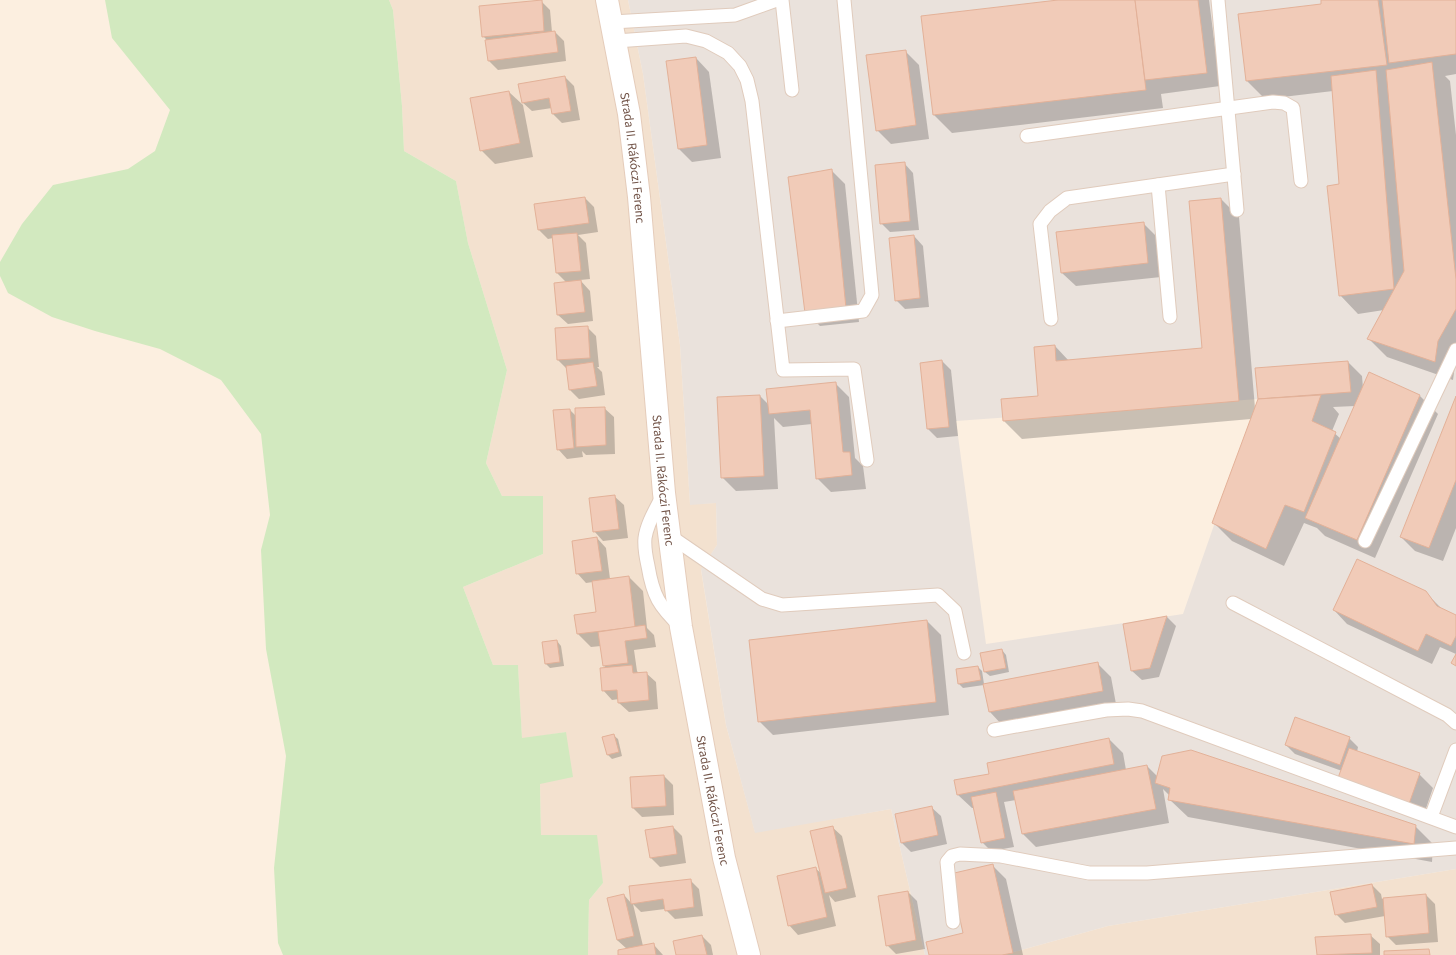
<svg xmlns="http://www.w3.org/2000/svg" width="1456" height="955" viewBox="0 0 1456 955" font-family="'Source Sans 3',sans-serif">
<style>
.residential{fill:#f3e1cf}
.industrial{fill:#eae2dc;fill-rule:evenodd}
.green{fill:#d2e9bf}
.shadow{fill:#0003;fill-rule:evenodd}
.building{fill:#f1cbb8;stroke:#e3b198}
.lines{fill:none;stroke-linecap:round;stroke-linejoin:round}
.service-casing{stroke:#e0cbbc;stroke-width:15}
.secondary-casing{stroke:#e5ccba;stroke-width:24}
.service{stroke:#fff;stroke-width:13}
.secondary{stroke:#fff;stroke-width:22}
.labels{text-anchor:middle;stroke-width:3;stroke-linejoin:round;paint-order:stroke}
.street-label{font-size:13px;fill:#725448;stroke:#fff4e6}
</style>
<rect width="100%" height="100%" fill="#fcefe0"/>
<g class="residential">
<path d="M389 0H628L643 74 680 345 690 504 716 503 717 545 701 570 726 725 755 832 891 809 925 955H588L589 900 603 883 541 836 540 783 566 732 522 739 518 666 493 665 463 587 543 554V496H502L486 463 507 370 468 243 456 181 404 151 402 106 393 10Z"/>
<path d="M1456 869V955H1003L1108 926Z"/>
</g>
<path class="industrial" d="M628 0H1456V869L1108 926 1003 955H925L891 809 755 833 726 725 701 569 717 545 716 503 690 505 680 345 643 74ZM1258 399 1183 614 986 644 956 421Z"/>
<path class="green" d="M105 0H389L393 10 402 106 404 151 456 181 468 243 507 370 486 463 502 496H543V554L463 587 493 665H518L522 738 566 732 573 777 540 784 541 835H597L603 883 589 900 588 955H283L278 943 274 868 286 756 266 649 261 550 270 515 261 434 221 380 160 349 95 331 52 317 8 293 0 276V262L22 224 53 185 128 169 155 151 170 110 112 38Z"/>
<g class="shadow">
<path d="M1066 0H1209L1220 86 1161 94 1163 108 952 133 934 115Z"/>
<path d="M1322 0H1456V74L1445 76 1450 81 1456 135V358L1453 380 1387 357 1369 339 1384 310 1358 314 1340 295V185L1333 91 1265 99 1247 81 1322 5Z"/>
<path d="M541 1 550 10 552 32H555L564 41 566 61 498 70 489 61 486 39 483 36Z"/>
<path d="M905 51 919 65 929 139 891 144 877 130Z"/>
<path d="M696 58 709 72 721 158 692 162 678 148Z"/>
<path d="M565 77 574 86 580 120 562 123 553 114 552 108 532 111 522 102Z"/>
<path d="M509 92 523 105 533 157 495 164 481 150Z"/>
<path d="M904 163 913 173 919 230 890 232 881 223Z"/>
<path d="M831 170 845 184 859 322 820 326 806 312Z"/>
<path d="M585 198 594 207 598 232 578 235 586 243 590 279 580 280 590 291 593 321 568 324 558 315 567 283 557 273 553 238 548 239 539 230 536 205Z"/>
<path d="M1221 199 1239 217 1255 408 1259 399 1348 362 1362 376 1363 388 1369 374 1420 396 1438 414 1375 558 1325 536 1317 528 1304 523 1284 566 1232 541 1214 523 1251 419 1022 439 1004 421 1002 400 1039 397 1055 346 1069 361 1203 349 1190 201ZM1355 406 1341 439 1332 431 1339 414 1333 407Z"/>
<path d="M1143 223 1157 237 1161 277 1076 286 1062 273Z"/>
<path d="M914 236 923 246 929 307 905 309 896 300Z"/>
<path d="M587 327 596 336 599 367H597L602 372 605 395 579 399 570 390 567 369 558 360Z"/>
<path d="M942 361 951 370 958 436 937 438 928 429Z"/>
<path d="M835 383 849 397 855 458 863 466 866 489 831 492 817 478 812 424 783 427 774 418 778 489 736 491 722 477 760 396 769 405Z"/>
<path d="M1456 399V528L1443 561 1415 551 1401 537Z"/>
<path d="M604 408 614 417 615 454 586 455 582 451 583 457 567 459 558 449 570 410 576 416Z"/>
<path d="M614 496 624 505 628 538 603 541 594 531Z"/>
<path d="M597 538 606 548 610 579 629 577 643 591 647 628 654 635 656 647 634 650 637 671 639 674 646 673 656 682 658 709 629 712 619 703V699L612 700 603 690 607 668 604 666 601 646 591 647 578 634 597 613 593 582 586 583 577 573Z"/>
<path d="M1425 592 1442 609 1456 616V654L1440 647 1432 664 1347 624 1334 610Z"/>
<path d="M1167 617 1176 626 1159 677 1142 680 1132 671 1125 624Z"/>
<path d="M927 621 941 635 949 715 773 735 759 721Z"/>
<path d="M557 641 561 646 564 666 550 668 546 664 543 643Z"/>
<path d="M1002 650 1006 655 1009 672 990 676 985 672Z"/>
<path d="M1097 663 1111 677 1116 704 1003 726 990 712 984 685 963 688 959 684 978 667 982 671 984 684Z"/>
<path d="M613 735 618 739 622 756 612 759 608 755Z"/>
<path d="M1349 738 1358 747 1357 752 1419 774 1433 788 1423 817 1342 771 1295 754 1286 745Z"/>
<path d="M1109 739 1123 753 1126 770 1147 766 1158 777 1415 826 1433 844 1432 862 1188 817 1169 799 1170 796 1163 789 1169 823 1036 847 1023 834 1016 800 1004 802 1014 847 991 851 982 842 975 808H972L958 795 990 775Z"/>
<path d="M664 776 673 785 674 815 642 817 633 808Z"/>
<path d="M931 807 941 816 947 844 911 852 902 843 896 815Z"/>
<path d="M673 827 682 836 686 863 660 867 651 858Z"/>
<path d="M832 827 842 836 856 897 835 902 829 895 836 926 798 935 789 925 815 868 822 874Z"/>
<path d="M992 865 1006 879 1023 955H930L965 934Z"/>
<path d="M690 880 699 889 703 916 675 919 665 909 641 912 633 904 643 946 654 945 663 955H619L627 949 617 940 624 895 632 904Z"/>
<path d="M1372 885 1381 894 1382 899 1426 895 1435 904 1438 942 1396 945 1387 936 1385 916 1345 923 1336 914Z"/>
<path d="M908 892 917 901 925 949 896 954 887 945Z"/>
<path d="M1370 935 1380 944V955H1318L1316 938Z"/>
<path d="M702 936 711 945 713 955H677Z"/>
</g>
<g class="building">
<path d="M542 0 544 31 482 37 479 6Z"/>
<path d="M1058 0H1135L1146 90 933 115 921 16Z"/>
<path d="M1135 0H1198L1207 73 1145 80Z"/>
<path d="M1321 0H1378L1387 65 1246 81 1238 14 1321 4Z"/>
<path d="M1382 0H1456V54L1389 63Z"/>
<path d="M555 31 558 52 488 61 485 40Z"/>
<path d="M906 50 916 125 876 131 866 55Z"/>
<path d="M696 57 707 145 678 149 666 61Z"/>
<path d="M1432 62 1456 279V309L1438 341 1435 362 1367 339 1404 271 1386 70Z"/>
<path d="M1376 70 1394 289 1339 296 1327 186 1339 184 1331 76Z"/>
<path d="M565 76 571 111 552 114 549 98 522 103 518 84Z"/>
<path d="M509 91 520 143 480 151 470 98Z"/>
<path d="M905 162 910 221 880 224 875 165Z"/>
<path d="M832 169 846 308 805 313 788 177Z"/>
<path d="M585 197 589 223 538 230 534 204Z"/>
<path d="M1221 198 1239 401 1003 421 1001 399 1038 396 1034 347 1055 345 1056 361 1202 348 1189 201Z"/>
<path d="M1144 222 1148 263 1061 273 1056 232Z"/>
<path d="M577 233 581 271 556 273 552 235Z"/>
<path d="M914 235 920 298 895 301 889 238Z"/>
<path d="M581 280 585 312 557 315 554 283Z"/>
<path d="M588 326 590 358 557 360 555 328Z"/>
<path d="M942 360 949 427 927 429 920 363Z"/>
<path d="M1348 361 1351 392 1258 399 1255 368Z"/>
<path d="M593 362 597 386 569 390 566 366Z"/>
<path d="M1369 372 1420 395 1357 540 1305 518Z"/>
<path d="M836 382 843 452H850L852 475 816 479 810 410 769 414 766 389Z"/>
<path d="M760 395 764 476 721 478 717 397Z"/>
<path d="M1321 395 1312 421 1336 432 1304 512 1285 505 1266 549 1212 523 1258 399Z"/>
<path d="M1456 396V480L1429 548 1400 537Z"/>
<path d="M605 407 606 445 576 447 575 408Z"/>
<path d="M570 409 574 448 557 450 553 410Z"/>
<path d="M615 495 619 529 593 532 589 498Z"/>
<path d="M597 537 602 571 576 574 572 541Z"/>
<path d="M1357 559 1426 591 1437 606 1456 615V636L1451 646 1426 634 1418 651 1333 610Z"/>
<path d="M629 576 635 627 577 634 574 615 596 612 592 581Z"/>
<path d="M1167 616 1150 668 1131 671 1123 624Z"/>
<path d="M927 620 936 702 758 722 749 640Z"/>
<path d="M645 625 647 638 625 641 628 663 603 666 598 632Z"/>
<path d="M557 640 560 662 545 664 542 642Z"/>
<path d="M1002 649 1006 668 984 672 980 653Z"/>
<path d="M1456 654V666L1451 663Z"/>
<path d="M1098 662 1103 691 989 712 983 684Z"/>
<path d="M632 665 633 673 647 672 649 700 618 703 617 690 602 691 600 668Z"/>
<path d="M978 666 981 680 958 684 956 669Z"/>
<path d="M1295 717 1350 737 1340 765 1285 745Z"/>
<path d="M614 734 619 752 607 755 602 737Z"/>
<path d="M1109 738 1114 764 957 795 954 780 989 774 987 763Z"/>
<path d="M1349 748 1420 773 1409 804 1338 778Z"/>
<path d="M1191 750 1416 825 1414 844 1168 800 1170 788 1155 783 1162 756Z"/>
<path d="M1147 765 1156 809 1022 834 1013 791Z"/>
<path d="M664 775 666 806 632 808 630 777Z"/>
<path d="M996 792 1005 838 981 843 971 797Z"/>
<path d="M932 806 938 835 901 843 895 814Z"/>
<path d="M673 826 677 854 650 858 645 830Z"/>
<path d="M833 826 847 888 825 893 810 831Z"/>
<path d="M993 864 1013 953 1002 955H929L926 942 963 933 950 874Z"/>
<path d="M816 867 827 917 788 926 777 876Z"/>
<path d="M691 879 694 907 665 911 663 899 631 904 629 886Z"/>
<path d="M1372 884 1377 907 1335 915 1330 892Z"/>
<path d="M908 891 916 940 886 946 878 896Z"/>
<path d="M624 894 634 936 617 940 607 898Z"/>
<path d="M1426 894 1429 933 1386 937 1383 898Z"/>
<path d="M1371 934 1372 953 1317 955 1315 937Z"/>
<path d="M702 935 707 955H676L673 941Z"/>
<path d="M654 943 656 955H618V950Z"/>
<path d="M1429 949 1430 955H1384V951Z"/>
</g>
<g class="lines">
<defs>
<g id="service">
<path d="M782 0 792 90"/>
<path d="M1218 0 1237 210"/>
<path d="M612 22 735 15 777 0"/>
<path d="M616 41 686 36 706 41 728 53 740 66 747 80 752 101 783 370 854 369 867 460"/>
<path d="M1027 136 1273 102 1284 103 1293 108 1301 181"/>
<path d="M1158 185 1170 317"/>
<path d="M1051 319 1040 224 1050 211 1067 198 1234 174"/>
<path d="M777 321 863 311 872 295 844 0"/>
<path d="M663 495C656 509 647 523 645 538 644 548 646 557 648 566 653 596 659 606 681 627"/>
<path d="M670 536 762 599 782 605 938 595 955 611 964 653"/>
<path d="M1365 541 1456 350"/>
<path d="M1233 603 1447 715 1456 723"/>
<path d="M994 730 1106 710 1128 709 1142 711 1456 827"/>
<path d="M1431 817 1456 750"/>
<path d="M953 922 947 862 952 856 960 854 1001 856 1089 873H1147L1456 848"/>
</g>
<g id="secondary">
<path id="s1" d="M607 0 629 114 639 197 664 493 681 627 724 858 749 955"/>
</g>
</defs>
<use href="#service" class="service-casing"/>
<use href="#secondary" class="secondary-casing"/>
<use href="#service" class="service"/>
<use href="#secondary" class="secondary"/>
</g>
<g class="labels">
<g class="street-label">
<text dy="5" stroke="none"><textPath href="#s1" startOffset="160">Strada II. Rákóczi Ferenc</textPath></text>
<text dy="5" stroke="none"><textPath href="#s1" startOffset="484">Strada II. Rákóczi Ferenc</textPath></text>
<text dy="5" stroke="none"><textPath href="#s1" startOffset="808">Strada II. Rákóczi Ferenc</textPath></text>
</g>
</g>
</svg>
